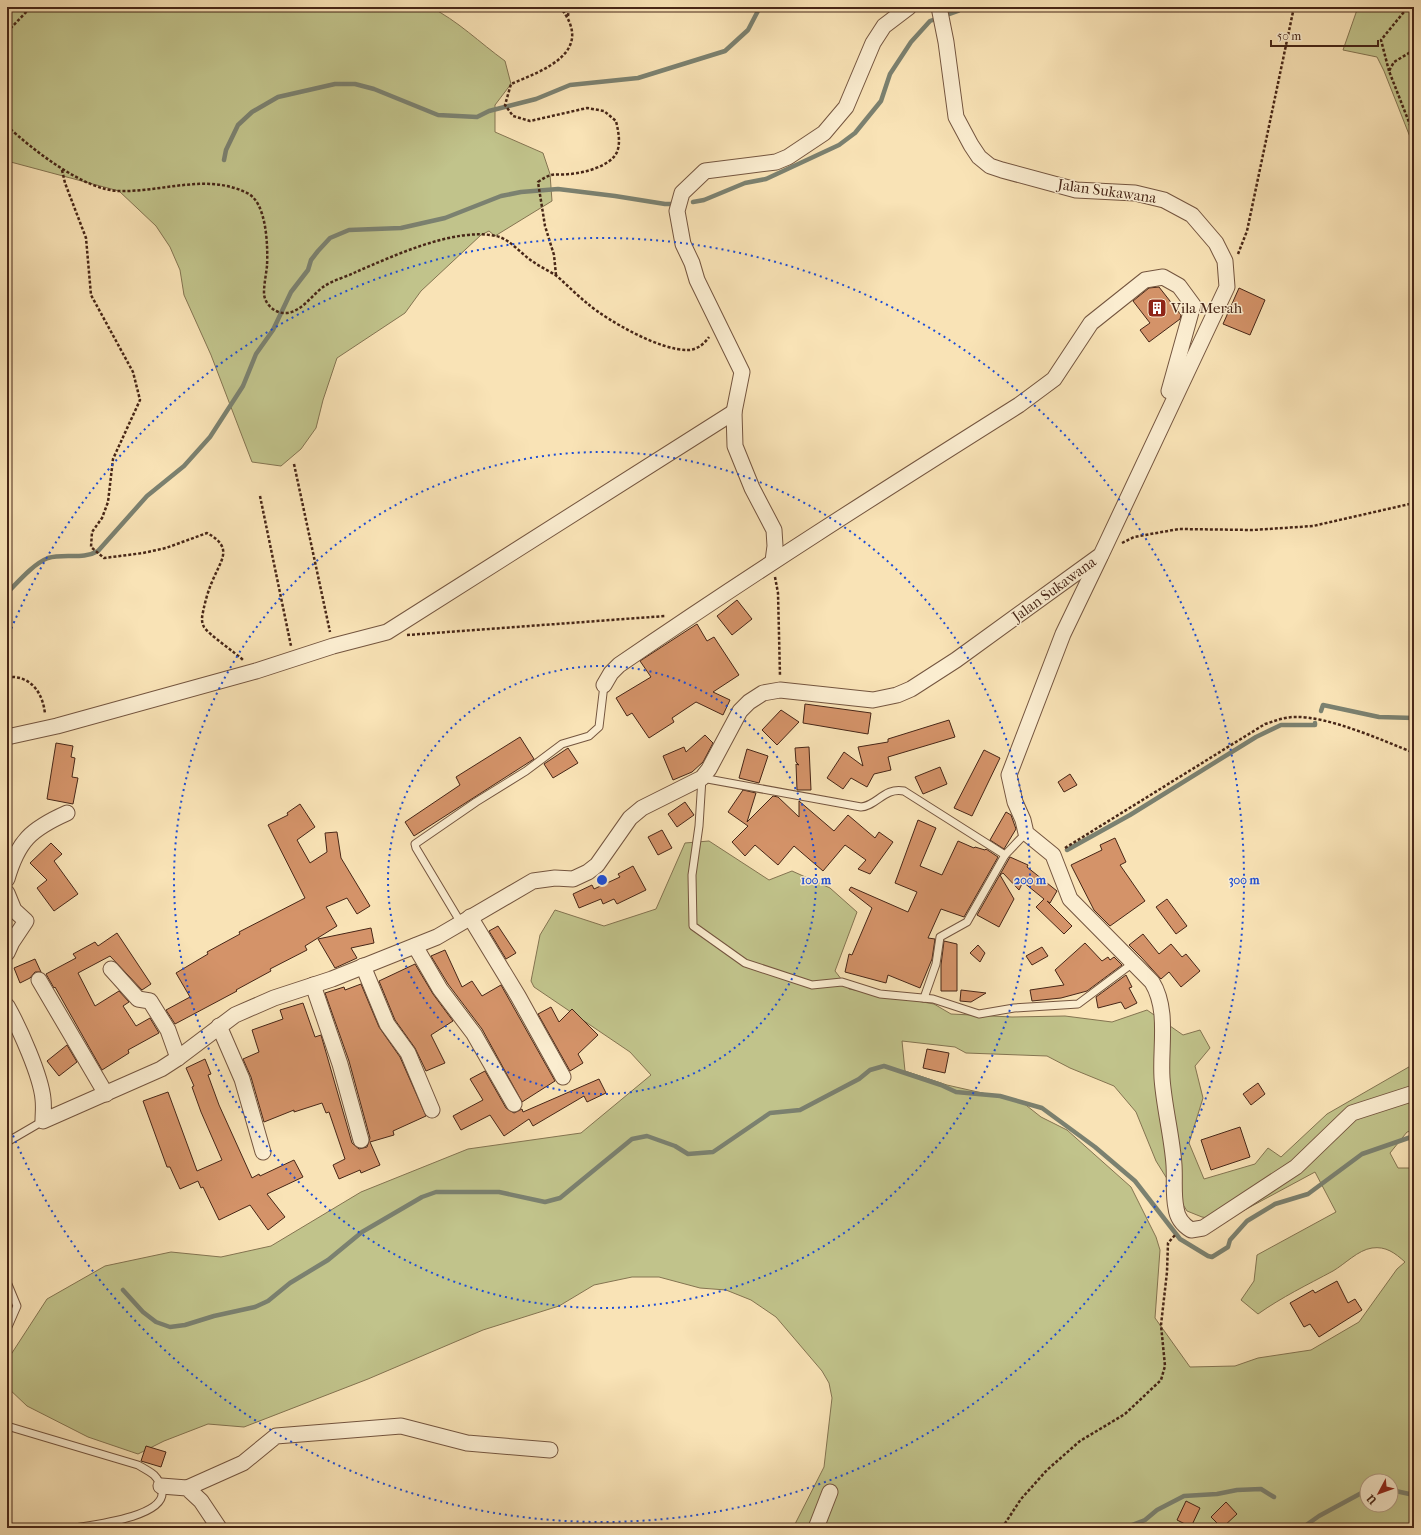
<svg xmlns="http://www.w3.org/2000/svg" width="1421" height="1535" viewBox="0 0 1421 1535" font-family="'IM FELL French Canon',serif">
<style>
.green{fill:#c1c38b;stroke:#847451;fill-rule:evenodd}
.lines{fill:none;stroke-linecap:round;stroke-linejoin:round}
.stream{stroke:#7b8170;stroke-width:4.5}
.building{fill:#d49369;stroke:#472617}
.lane-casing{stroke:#74553f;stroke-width:9}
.street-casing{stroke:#74553f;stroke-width:17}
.path{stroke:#472617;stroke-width:2.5;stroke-dasharray:3 2;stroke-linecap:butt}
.lane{stroke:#fbedd0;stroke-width:7}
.street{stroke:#fbedd0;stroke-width:15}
.ring{fill:none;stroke:#1d4ed8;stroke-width:2;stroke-dasharray:2 4}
.labels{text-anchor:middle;stroke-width:3;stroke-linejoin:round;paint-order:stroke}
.street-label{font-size:15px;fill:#472617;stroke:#fbedd0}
.poi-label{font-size:15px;fill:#472617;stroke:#fbedd0;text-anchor:start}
.centre{fill:#1d4ed8;stroke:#fbedd0;stroke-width:2}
.ring-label{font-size:12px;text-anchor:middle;font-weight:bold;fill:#1d4ed8;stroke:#fbedd0;stroke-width:3;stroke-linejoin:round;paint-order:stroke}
</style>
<rect width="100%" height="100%" fill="#f9e3b6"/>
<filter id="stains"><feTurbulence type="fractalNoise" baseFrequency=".005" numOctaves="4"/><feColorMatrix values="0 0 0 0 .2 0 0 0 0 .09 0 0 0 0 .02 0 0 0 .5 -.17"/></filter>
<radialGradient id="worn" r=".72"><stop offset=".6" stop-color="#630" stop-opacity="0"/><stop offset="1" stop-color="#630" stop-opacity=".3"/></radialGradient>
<g class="green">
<path d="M7 7H430C457 20 480 43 505 61L511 84 495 105V132L543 153 550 174 552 201 495 236 489 231 481 235 421 291 405 313 337 358 323 400 316 428 301 449 281 466 252 462 211 355 184 295 180 270 170 247 156 226 119 191 7 161Z"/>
<path d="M1358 7H1414V147L1384 71 1377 57 1343 50Z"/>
<path d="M709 841 769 880 792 871 830 888 857 912 835 971 849 989 934 1004 951 1014 1012 1017 1065 1016 1112 1022 1147 1010 1183 1035 1200 1030 1210 1048 1195 1066 1203 1098 1189 1143 1204 1179 1255 1164 1268 1148 1281 1157 1327 1114 1414 1064V1130L1407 1132 1390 1153 1398 1168H1414V1528H793L824 1467 832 1398 829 1383 822 1371 776 1317 751 1300 726 1290 700 1288 659 1277H632L594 1285 559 1306 483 1330 368 1379 244 1427 208 1424 164 1441 138 1454 88 1437 27 1406 7 1387V1364L10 1356 47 1299 105 1266 171 1252 221 1257 271 1246 361 1192 468 1149 581 1133 651 1075 630 1052 534 987 531 981 540 935 555 910 604 926 656 909 685 843ZM902 1041 955 1047 966 1053 1047 1056 1070 1068 1114 1086 1136 1112 1156 1161 1187 1211 1202 1217 1224 1221 1315 1172 1336 1212 1257 1255 1254 1281 1241 1300 1258 1314C1282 1297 1307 1285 1333 1271 1345 1264 1358 1250 1372 1248 1386 1246 1395 1253 1405 1262L1397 1269 1359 1322 1311 1350 1258 1358 1235 1366 1190 1367 1155 1318 1160 1250 1156 1237 1131 1187 1067 1130 1041 1117 1022 1102 947 1085 905 1071ZM1367 1481H1391V1505H1367Z"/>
</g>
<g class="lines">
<g class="stream">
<path d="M224 160 226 150 238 125 252 112 278 97 335 84H355L374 89 438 115 477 117 489 111 536 99 570 85 638 78 725 51 748 30 760 7"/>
<path d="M693 202 704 200 745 183 766 179 839 145 855 133 881 101 890 74 911 42 930 21 958 11 963 7"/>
<path d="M7 593C18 582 33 564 48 558 64 553 83 560 98 551L147 496 184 466 210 437 243 386 256 354 273 330 291 292 308 270 311 260 318 251 330 238 349 230 401 228 445 218 501 196 521 192 558 189 615 196 665 204H675"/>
<path d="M1321 711 1323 705 1379 717 1414 718"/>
<path d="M1067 850 1130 815 1256 737 1281 725H1315V723"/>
<path d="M123 1290 143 1312 156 1322 170 1327 185 1325 214 1316 255 1307 268 1301 290 1283 328 1260 362 1232 422 1197 436 1192H499L545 1202 560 1198 632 1139 647 1136 675 1146 688 1154 713 1152 770 1113 800 1110 859 1079 870 1070 884 1066 941 1085 956 1092 1000 1096 1042 1108 1095 1147 1135 1181 1180 1239 1208 1256 1212 1257 1228 1247 1230 1240 1247 1221 1275 1204 1308 1194 1362 1154 1414 1136"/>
<path d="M1391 1490 1414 1495"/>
<path d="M1124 1528 1145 1520 1157 1510 1184 1496 1217 1494 1237 1490 1261 1489 1274 1497"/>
<path d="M1302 1528 1319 1516 1367 1490"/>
</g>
</g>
<g class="building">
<path d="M1159 287 1181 315 1180 319 1149 342 1140 330 1150 323 1133 301 1149 288Z"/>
<path d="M1239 288 1265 300 1250 335 1223 324Z"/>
<path d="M737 600 752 619 732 635 717 616Z"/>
<path d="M697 624 707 641 714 637 739 675 713 692 730 700 723 715 696 702 672 718 674 722 649 738 632 713 627 716 616 698 651 677 640 661Z"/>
<path d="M805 704 871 713 868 734 803 723Z"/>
<path d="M781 710 799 722 777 745 762 730Z"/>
<path d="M949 720 955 737 888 757 891 770 874 774 867 787 851 778 843 789 827 778 844 752 863 766 858 747 888 742V739Z"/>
<path d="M705 735 713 743 703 762 692 772 673 780 663 756 684 747 686 752Z"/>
<path d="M520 737 534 759 414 836 405 822 460 785 456 777Z"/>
<path d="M56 743 73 746 71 757 75 758 72 777 78 778 73 804 47 799Z"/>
<path d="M809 747 811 790H797L796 764 799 765 796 762 795 748Z"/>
<path d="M568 748 578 763 553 778 544 764Z"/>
<path d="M747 749 768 756 759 783 739 778Z"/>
<path d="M984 750 1000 758 972 816 954 808Z"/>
<path d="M940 767 947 784 923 794 915 777Z"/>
<path d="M1070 774 1077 785 1064 792 1058 782Z"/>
<path d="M743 790 756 793 747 822 773 796 778 797 799 817V801L834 831 848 815 875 838 879 832 893 842 870 874 858 869 866 860 845 845 823 871 794 846 778 865 755 845 745 856 732 842 748 826 728 812Z"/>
<path d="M685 802 694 815 677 827 668 814Z"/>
<path d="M300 804 315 827 297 840 310 863 327 852 325 833 337 832 341 858 370 906 357 914 347 898 326 907 337 926 305 946 307 950 270 969 271 971 236 990 237 991 175 1024 166 1010 190 997 176 973 208 954 207 952 240 934 239 932 305 898 268 825 288 815 287 813Z"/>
<path d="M1006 812 1011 815 1016 829 1004 849 990 840Z"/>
<path d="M918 820 936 828 920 866 942 875 958 841 974 848 975 847 985 850 986 849 998 857 964 917 941 909 928 938 935 939 932 959 920 988 888 975 886 983 845 972 849 954 852 955 872 908 849 890 851 887 908 912 917 892 895 883Z"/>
<path d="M662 830 672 848 658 855 648 837Z"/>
<path d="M1115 838 1126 862 1120 865 1145 901 1110 926 1094 910 1071 865 1102 850 1100 845Z"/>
<path d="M51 843 62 854 54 861 78 894 54 911 37 888 47 880 30 863Z"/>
<path d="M1010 857 1028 865 1027 867 1057 891 1050 903 1047 901 1072 926 1064 934 1036 907 1044 899 1023 882 1019 890 1003 873 1000 875 1014 899 999 927 977 915Z"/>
<path d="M633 866 646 890 617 904 614 899 603 904 601 899 579 908 573 894 592 885 594 889 620 877 618 874Z"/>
<path d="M1167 899 1187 926 1176 934 1156 907Z"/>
<path d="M498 926 516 953 506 959 489 931Z"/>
<path d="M371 928 374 943 351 948 357 958 335 968 318 939Z"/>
<path d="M117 933 151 984 142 990 110 956 78 973 95 1006 119 991 129 1002 123 1006 136 1026 150 1018 159 1033 128 1050 129 1053 102 1070 55 987 54 988 46 974 76 958 73 954 95 942 98 946Z"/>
<path d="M1143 934 1159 954 1171 944 1182 957 1186 954 1200 971 1181 987 1169 972 1161 979 1141 957 1129 945Z"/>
<path d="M944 941 957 944V991H941V965Z"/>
<path d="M1085 943 1102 961 1108 957 1110 960 1114 957 1122 965 1087 991 1061 998 1032 1001 1030 990 1064 985 1055 970Z"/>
<path d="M978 945 985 953 980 962 970 953Z"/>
<path d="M1042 947 1048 956 1032 965 1026 956Z"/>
<path d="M445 950 462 987 472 981 482 996 501 985 555 1081 522 1102 482 1029 448 984 431 956Z"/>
<path d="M35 959 41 972H35L30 978 20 983 14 968Z"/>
<path d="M415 964 433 994 453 1021 431 1035 445 1063 426 1071 415 1048 395 1020 379 981Z"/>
<path d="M1126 975 1132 987 1129 988 1137 1003 1125 1009 1121 1002 1098 1008 1096 997Z"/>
<path d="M361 984 379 1027 400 1057 426 1116 393 1131 394 1135 370 1142 380 1165 361 1173 360 1170 339 1179 333 1165 345 1159 329 1112 326 1113 322 1103 294 1112V1110L264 1122 251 1077 243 1059 259 1052 252 1030 283 1019 280 1010 303 1003 315 1037 321 1035 352 1143 359 1149 367 1147 370 1138 349 1061 325 993 344 987 345 990Z"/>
<path d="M961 990 986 993 971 1002 960 1001Z"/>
<path d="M551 1007 559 1022 572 1009 598 1035 578 1054 583 1063 570 1071 538 1014Z"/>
<path d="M67 1045 77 1062 59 1076 47 1061Z"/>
<path d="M927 1049 949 1053 945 1073 923 1068Z"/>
<path d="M205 1059 211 1074 208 1075 219 1105 252 1178 259 1174 260 1176 294 1160 303 1177 267 1194 285 1217 268 1230 250 1205 219 1220 203 1187 201 1188 198 1181 180 1189 170 1167H167L143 1101 168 1092 197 1171 222 1160 201 1112 192 1087 194 1086 186 1068Z"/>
<path d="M485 1071 506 1108 514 1113 522 1109 523 1112 599 1079 606 1093 587 1102 584 1096 533 1126 529 1119 504 1136 490 1115 461 1130 453 1116 483 1100 470 1079Z"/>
<path d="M1258 1083 1265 1094 1251 1105 1243 1094Z"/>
<path d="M1240 1127 1250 1157 1211 1170 1201 1140Z"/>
<path d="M1337 1281 1348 1303 1355 1299 1362 1310 1319 1337 1310 1324 1304 1327 1290 1303 1313 1290 1315 1293Z"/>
<path d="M146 1446 166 1452 161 1467 141 1461Z"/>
<path d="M1186 1501 1200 1508 1191 1527 1177 1520Z"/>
<path d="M1226 1502 1237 1514 1222 1528 1211 1517Z"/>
</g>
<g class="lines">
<defs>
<g id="lane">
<path d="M1026 833 1005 855 904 791C884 787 877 806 861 807L702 778 699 826 692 875 693 926 745 963 812 985 842 982 880 994 933 999 979 1014 1014 1008 1078 1004 1133 963"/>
<path d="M461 923 416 848 415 844 476 802 526 771 562 744 589 736 599 727 604 685"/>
<path d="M924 998 936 964 940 937 967 922 1005 855"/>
<path d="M7 1142 43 1121"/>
<path d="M7 1282 17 1306 7 1329"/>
<path d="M7 1426 138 1465C143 1468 149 1471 154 1475 158 1479 161 1486 162 1491 166 1517 92 1525 74 1528"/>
</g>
<g id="street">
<path d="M1100 557 1063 634 1009 775 1015 802 1023 820 1026 833 1053 855 1070 899 1152 982C1169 1010 1160 1046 1162 1078 1164 1107 1172 1136 1174 1165 1175 1179 1173 1194 1176 1208 1177 1217 1183 1225 1191 1230L1203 1228 1296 1167 1352 1113 1414 1093"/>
<path d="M773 561 775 546 774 530 752 488 735 446 734 412 742 372 697 280 692 263 683 244 677 211 682 193 705 171 776 162 788 157 824 133 846 107 873 43 884 26 909 7"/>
<path d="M604 685 611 673 619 665C750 575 884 490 1019 405L1054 379 1091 323 1145 280 1163 277 1179 286 1193 305 1169 391"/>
<path d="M7 737 57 726 256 671 333 646 387 632 734 412"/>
<path d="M7 879C18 841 31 829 67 813"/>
<path d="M7 893 14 910 26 921 12 942 7 953"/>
<path d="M470 917 518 996 563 1077"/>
<path d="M415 946 440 989 474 1034 514 1104"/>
<path d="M363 966 387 1024 408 1053 432 1110"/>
<path d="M111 969 138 999 150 1001 168 1030 178 1058"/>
<path d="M39 980 106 1094"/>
<path d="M313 985 340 1064 361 1140"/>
<path d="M7 1006C19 1027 41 1076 43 1099 44 1107 43 1114 43 1121L161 1069 178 1058 235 1015 274 998 332 979 437 937 533 881 555 878 573 879 588 872 597 865 630 818 642 808 702 778 709 769 740 711 749 702 763 693 780 690 873 700 897 695 911 689 956 660 1101 555 1227 287 1225 261 1216 243 1192 215 1164 200 1135 193 1076 190 1002 170 990 166 979 157 971 145 956 117 946 42 939 7"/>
<path d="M219 1026 242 1079 263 1152"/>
<path d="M161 1486 187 1488 201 1501 219 1528"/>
<path d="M187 1488 243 1463 276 1436 401 1426 467 1443 550 1450"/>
<path d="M816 1528 830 1492"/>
</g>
</defs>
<use href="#lane" class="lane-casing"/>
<use href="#street" class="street-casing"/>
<g class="path">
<path d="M568 16 569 7"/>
<path d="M7 32 31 7"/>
<path d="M1414 50 1394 62 1389 71 1414 135"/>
<path d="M1389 71 1381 40 1408 7"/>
<path d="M7 126C33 150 85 191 120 191 163 192 207 173 247 193 267 202 268 247 267 266 266 275 264 284 264 293 264 303 274 313 284 313 300 314 312 295 323 287 333 280 346 277 356 272 393 256 455 227 496 236 510 239 520 253 532 261 540 267 550 271 558 277 568 286 578 296 588 304 608 321 661 351 688 350 697 350 704 344 709 337"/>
<path d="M62 170 65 183 86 238 91 295 133 372 140 400 113 459 108 502 102 518 92 532 91 547 104 558 143 553 166 548 207 533C235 548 220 561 212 582 208 591 205 602 203 612 202 617 201 621 204 627 208 634 236 653 244 661"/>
<path d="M1238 254 1247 231 1294 7"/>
<path d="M556 275 554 255 545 226 538 182C554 171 553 176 570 174 584 173 611 166 617 152 621 142 618 130 616 121L604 111 587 108 530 121 513 116 505 105 511 84C544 70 596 52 560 7"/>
<path d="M294 464 330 632"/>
<path d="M260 496 291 646"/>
<path d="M1122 543 1134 537 1179 529 1253 530 1313 526 1414 503"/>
<path d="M775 577 778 593 780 676"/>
<path d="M407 635 665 616"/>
<path d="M7 677C31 675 43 693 45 714"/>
<path d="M1065 848 1265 724C1275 721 1284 717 1295 717 1328 716 1382 740 1414 753"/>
<path d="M1002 1528 1021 1499 1047 1470 1080 1441 1125 1414 1161 1380 1165 1366 1161 1325 1167 1272 1168 1243 1176 1234"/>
</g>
<use href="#lane" class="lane"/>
<use href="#street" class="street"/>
</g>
<g class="ring">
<circle cx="602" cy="880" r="214"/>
<circle cx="602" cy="880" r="428"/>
<path d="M9 634A642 642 0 1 1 9 1126"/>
</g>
<defs>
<symbol id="building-square" viewBox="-11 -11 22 22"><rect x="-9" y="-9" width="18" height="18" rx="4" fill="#8f2418" stroke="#fbedd0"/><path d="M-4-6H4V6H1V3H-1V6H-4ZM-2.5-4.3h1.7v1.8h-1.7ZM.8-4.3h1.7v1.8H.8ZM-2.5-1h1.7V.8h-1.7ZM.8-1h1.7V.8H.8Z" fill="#fff"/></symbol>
</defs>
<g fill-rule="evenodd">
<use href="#building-square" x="1146" y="297" width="22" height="22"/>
</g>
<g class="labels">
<g class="street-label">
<text transform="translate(1107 191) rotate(8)" y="5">Jalan Sukawana</text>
<text transform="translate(1054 589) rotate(-36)" y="5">Jalan Sukawana</text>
</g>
<g class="poi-label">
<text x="1171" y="313">Vila Merah</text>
</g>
</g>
<circle cx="602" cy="880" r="6" class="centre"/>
<g class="ring-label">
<text x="816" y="884">100 m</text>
<text x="1030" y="884">200 m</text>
<text x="1244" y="884">300 m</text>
</g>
<rect width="1421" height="1535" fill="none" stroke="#f9e3b6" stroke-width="24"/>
<rect x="8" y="8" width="1405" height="1519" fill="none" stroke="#472617" stroke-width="2"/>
<rect x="12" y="12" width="1397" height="1511" fill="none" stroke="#472617"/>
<g transform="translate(1379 1493) rotate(229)"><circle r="19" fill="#fbedd0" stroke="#b39d86"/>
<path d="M0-3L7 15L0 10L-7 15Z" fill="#8f2418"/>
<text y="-6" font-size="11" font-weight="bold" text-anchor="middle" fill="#472617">U</text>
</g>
<path d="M1271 40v6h107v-6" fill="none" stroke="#472617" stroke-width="2"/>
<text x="1277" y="40" font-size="12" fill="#472617" stroke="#fbedd0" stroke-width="3" paint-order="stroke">50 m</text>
<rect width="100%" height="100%" filter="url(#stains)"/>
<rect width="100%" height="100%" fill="url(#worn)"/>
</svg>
